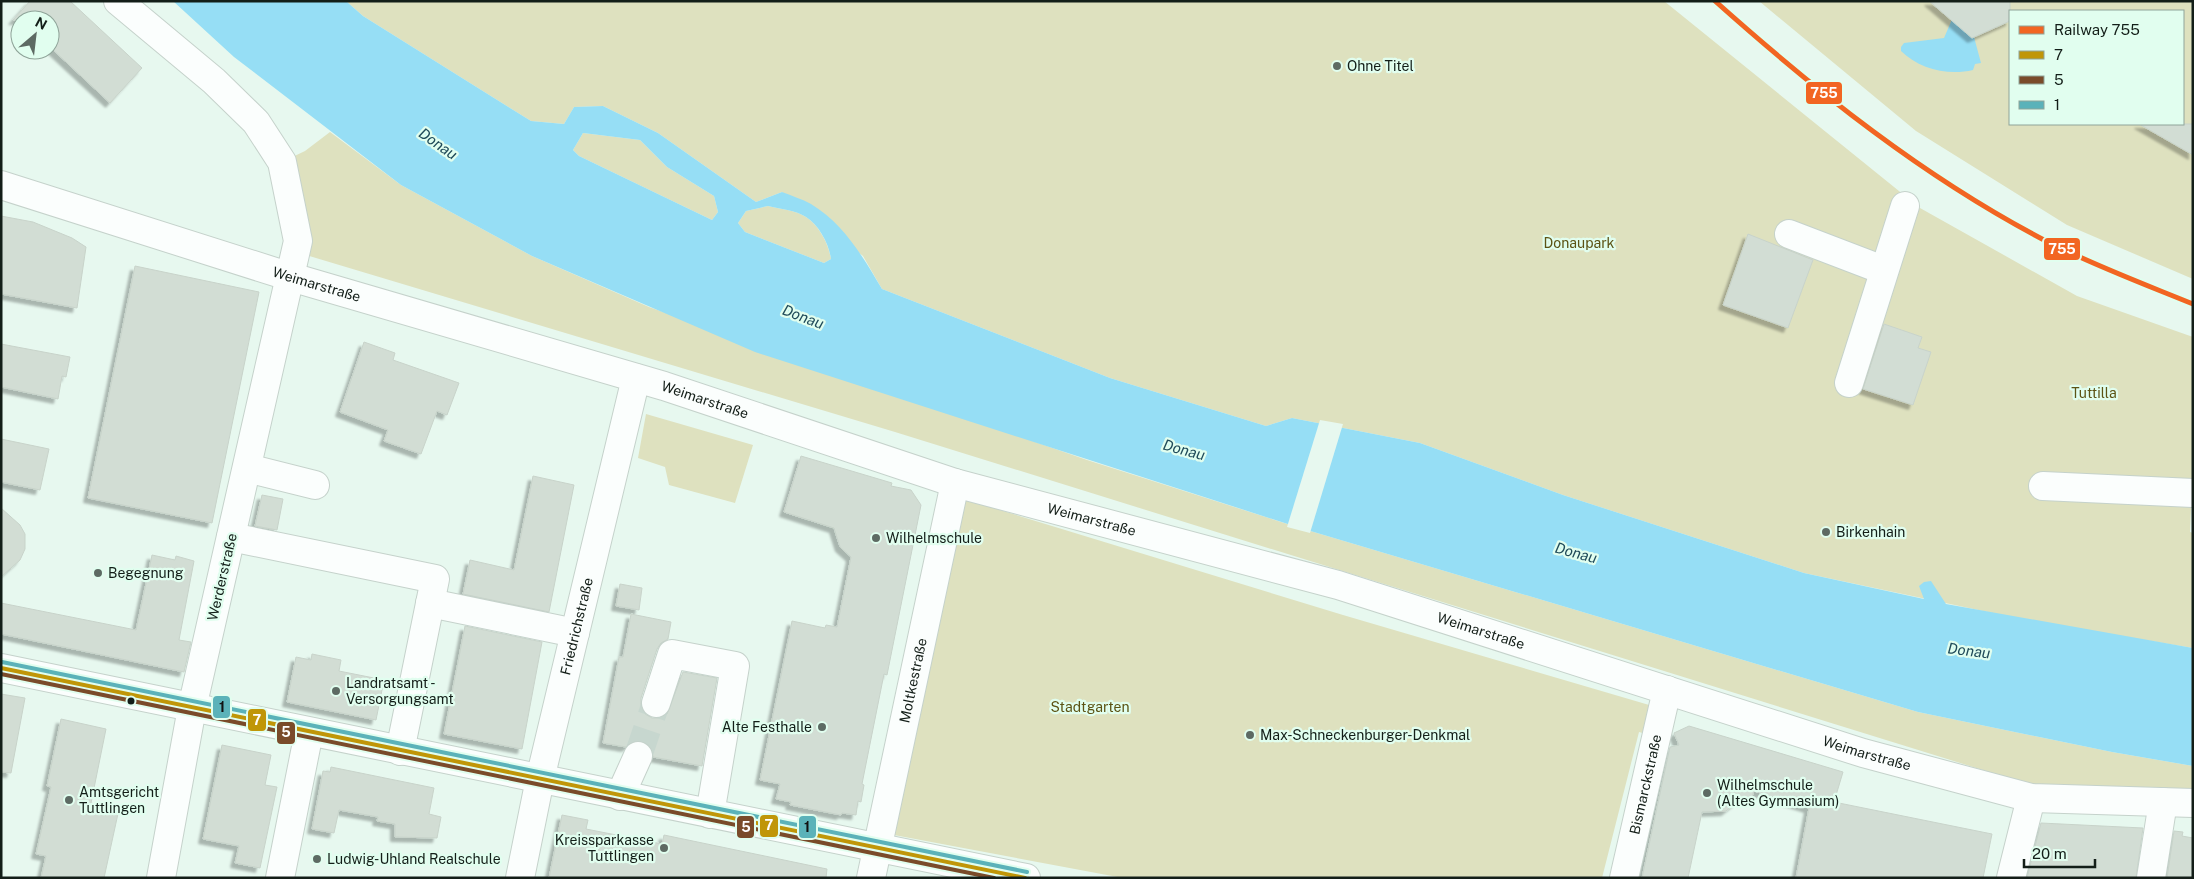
<svg xmlns="http://www.w3.org/2000/svg" width="2194" height="879" viewBox="0 0 2194 879" font-family="'Public Sans',sans-serif">
<style>
.green{fill:#dee1bf;fill-rule:evenodd}
.water{fill:#96def5;fill-rule:evenodd}
.pier{fill:#e7f8ef}
.building{fill:#d2ddd4;stroke:#c8d3ca;filter:url(#shadow)}
.lines{fill:none;stroke-linecap:round;stroke-linejoin:round}
.minor-tunnel{stroke:#c7d7cf;stroke-width:28;stroke-dasharray:28 14;stroke-linecap:butt}
.minor-casing{stroke:#c5d2cb;stroke-width:30}
.minor{stroke:#fbfefd;stroke-width:28}
.bus-1-casing{stroke:#e1feef;stroke-width:8}
.bus-2-casing{stroke:#e1feef;stroke-width:8}
.bus-3-casing{stroke:#e1feef;stroke-width:8}
.bus-1{stroke:#c09608;stroke-width:4}
.bus-2{stroke:#7a4b2a;stroke-width:4}
.bus-3{stroke:#5bb2b9;stroke-width:4}
.rail-1-casing{stroke:#e1feef;stroke-width:9}
.rail-1{stroke:#f26522;stroke-width:5}
.poi-dot{fill:#5d6a63;stroke:#e1feef;stroke-width:2}
.bus-dot{fill:#131e18;stroke:#e1feef;stroke-width:2}
.labels{text-anchor:middle;stroke-width:4.5;stroke-linejoin:round;paint-order:stroke}
.poi-label{font-size:14px;fill:#131e18;stroke:#e1feef;text-anchor:start}
.park-label{font-size:14px;fill:#5c5314;stroke:#e1feef}
.street-label{font-size:14px;fill:#131e18;stroke:#e1feef}
.water-label{font-size:15px;font-style:italic;fill:#204b5a;stroke:#e1feef}
.line-badge{stroke:#e1feef;stroke-width:2}
.badge-label{font-size:14px;text-anchor:middle;font-weight:bold;fill:#fff}
.pale-badge-label{font-size:14px;text-anchor:middle;font-weight:bold;fill:#111}
</style>
<defs>
<filter id="shadow"><feDropShadow dx="-4.5" dy="4.5" stdDeviation="1" flood-color="#0004"/></filter>
</defs>
<rect width="100%" height="100%" fill="#e7f8ef"/>
<g class="green">
<path d="M346 1H1664L1920 208 2077 296 2193 337V458L2190 532 2193 533V648L2030 621 1804 573 1563 495 1420 443 1292 418 1266 426 1110 378 882 289 863 256 782 192 756 202 658 133 603 106 574 107 564 124 531 121 363 16Z"/>
<path d="M1759 1H2193V279L2067 225 1916 131ZM2010 11H2183V124H2010Z"/>
<path d="M330 132 401 185 532 256 649 307 1087 460 1297 527 1918 712 2112 752 2193 766V794L2031 785 895 432 296 252 282 162 305 151Z"/>
<path d="M583 133 640 140 667 167 714 196 718 212 712 220 579 156 573 150Z"/>
<path d="M768 206C779 209 796 210 806 217 819 225 829 245 831 259L824 263 745 232 738 223 746 211Z"/>
<path d="M646 414 753 445 735 503 669 485 665 467 638 458Z"/>
<path d="M964 499 1343 615 1656 707 1650 735 1639 732 1602 878H1123L894 835Z"/>
</g>
<g class="water">
<path d="M173 1H346L363 16 531 121 564 124 574 107 603 106 658 133 756 202 782 192C792 196 802 199 811 204 844 224 863 257 882 289L1110 378 1266 426 1292 418 1420 443 1563 495 1804 573 1924 599 1919 586 1924 582 1931 581 1946 604 2193 648V766L2112 752 1918 712 1297 527 755 352 532 256 401 185 234 57ZM583 133 640 140 667 167 714 196 718 212 712 220 579 156 573 150ZM768 206C779 209 796 210 806 217 819 225 829 244 831 259L824 263 745 232 738 223 746 211Z"/>
<path d="M1953 17 1965 26 1969 36 1974 37 1981 63 1975 64 1973 70C1948 76 1919 69 1901 51V47L1904 43 1944 38Z"/>
</g>
<path class="pier" d="M1320 420 1343 424 1310 533 1287 527Z"/>
<g class="building">
<path d="M30 1H70L142 68 110 103 50 47V20H13Z"/>
<path d="M1929 1H2010V21L1972 38Z"/>
<path d="M2139 124H2193V155Z"/>
<path d="M1 216 33 222 72 238 86 247 77 308 1 294Z"/>
<path d="M1748 234 1813 260 1788 328 1723 305Z"/>
<path d="M135 266 259 292 212 523 88 498Z"/>
<path d="M1884 324 1922 337 1918 348 1931 352 1913 405 1863 389Z"/>
<path d="M364 342 395 353 393 360 459 383 447 415 437 411 421 454 384 441 388 430 340 412Z"/>
<path d="M1 344 70 357 66 377 62 376 58 399 1 387Z"/>
<path d="M1 439 49 449 40 490 1 482Z"/>
<path d="M801 456 892 483 891 486 911 490 921 505 887 675 884 674 862 784 864 785 861 802 858 801 856 815 842 813 841 815 790 805 791 802 776 799 780 784 760 780 792 621 825 628 826 625 837 627 851 557 840 547 834 528 784 512Z"/>
<path d="M533 476 574 485 549 612 463 594 470 560 514 570Z"/>
<path d="M262 495 283 499 277 530 255 526Z"/>
<path d="M1 508 20 525 25 534V549L20 560 1 577Z"/>
<path d="M152 555 175 560 176 556 194 561 179 640 191 642 184 672 1 634V603L136 630Z"/>
<path d="M620 584 642 588 639 610 616 606Z"/>
<path d="M631 614 671 622 668 639 661 643 657 649 641 698V707L645 714 652 718H659L667 714 683 672 717 678 702 766 653 757 651 747 644 742 636 741 626 747 603 743 619 657H623Z"/>
<path d="M465 626 542 642 522 749 444 734Z"/>
<path d="M312 654 341 660 339 671 384 680 376 720 287 702 296 657 311 660Z"/>
<path d="M1 694 25 698 11 773 1 772Z"/>
<path d="M61 719 106 729 91 803 119 809 104 878H41L46 856 36 854 51 787 47 786Z"/>
<path d="M1689 726 1843 772 1834 802 1992 834 1983 878H1796L1809 808 1754 791 1751 800 1743 797 1726 811 1702 812 1688 878H1642L1670 747 1679 745 1674 733Z"/>
<path d="M222 745 271 755 265 785 277 787 260 868 235 863 239 846 203 839Z"/>
<path d="M331 767 434 788 429 814 441 817 437 838 395 837V824L377 821 378 817 339 810 334 833 312 829 323 771 330 772Z"/>
<path d="M562 815 588 820 586 829 662 844 664 835 827 869 826 878H549Z"/>
<path d="M2041 823 2143 828 2136 878H2027Z"/>
<path d="M2174 831 2183 832 2182 836 2193 838V878H2167Z"/>
</g>
<g class="lines">
<path class="minor-tunnel" d="M638 756 656 703"/>
<defs>
<g id="minor">
<path d="M118 1 214 81 256 122 282 162 298 241 192 708 161 878"/>
<path id="s1" d="M1 185 291 277 664 386 955 483 1338 585 1863 753 2031 798 2193 803"/>
<path d="M1789 234 1883 270"/>
<path d="M1849 383 1905 206"/>
<path d="M247 468 315 485"/>
<path d="M2043 486 2193 493"/>
<path d="M231 537 435 579 400 751"/>
<path d="M430 603 575 633"/>
<path d="M1 668 1026 878"/>
<path d="M656 703 672 654 735 666 710 814"/>
<path d="M620 796 638 756"/>
<path d="M280 878 309 732"/>
<path id="s2" d="M520 878 540 779 636 378"/>
<path id="s3" d="M871 878 955 483"/>
<path id="s4" d="M1624 878 1667 690"/>
<path d="M2011 878 2031 798"/>
<path d="M2151 878 2163 802"/>
</g>
</defs>
<use href="#minor" class="minor-casing"/>
<use href="#minor" class="minor"/>
<defs>
<path id="bus-1" d="M1 668 1025 878"/>
<path id="bus-2" d="M1 674 994 878"/>
<path id="bus-3" d="M2 662 1027 872"/>
</defs>
<use href="#bus-1" class="bus-1-casing"/>
<use href="#bus-2" class="bus-2-casing"/>
<use href="#bus-3" class="bus-3-casing"/>
<use href="#bus-1" class="bus-1"/>
<use href="#bus-2" class="bus-2"/>
<use href="#bus-3" class="bus-3"/>
<defs>
<path id="rail-1" d="M1715 1C1817 92 1925 178 2046 241 2093 265 2144 284 2193 304"/>
</defs>
<use href="#rail-1" class="rail-1-casing"/>
<use href="#rail-1" class="rail-1"/>
</g>
<g class="poi-dot">
<circle cx="1337" cy="66" r="5"/>
<circle cx="1826" cy="532" r="5"/>
<circle cx="876" cy="538" r="5"/>
<circle cx="98" cy="573" r="5"/>
<circle cx="336" cy="691" r="5"/>
<circle cx="822" cy="727" r="5"/>
<circle cx="1250" cy="735" r="5"/>
<circle cx="1707" cy="793" r="5"/>
<circle cx="69" cy="800" r="5"/>
<circle cx="664" cy="848" r="5"/>
<circle cx="317" cy="859" r="5"/>
</g>
<circle class="bus-dot" cx="131" cy="701" r="4.5"/>
<g class="labels">
<g class="poi-label">
<text x="1347" y="71">Ohne Titel</text>
<text x="1836" y="537">Birkenhain</text>
<text x="886" y="543">Wilhelmschule</text>
<text x="108" y="578">Begegnung</text>
<text x="346" y="688">Landratsamt -<tspan x="346" dy="16">Versorgungsamt</tspan></text>
<text x="812" y="732" text-anchor="end">Alte Festhalle</text>
<text x="1260" y="740">Max-Schneckenburger-Denkmal</text>
<text x="1717" y="790">Wilhelmschule<tspan x="1717" dy="16">(Altes Gymnasium)</tspan></text>
<text x="79" y="797">Amtsgericht<tspan x="79" dy="16">Tuttlingen</tspan></text>
<text x="654" y="845" text-anchor="end">Kreissparkasse<tspan x="654" dy="16">Tuttlingen</tspan></text>
<text x="327" y="864">Ludwig-Uhland Realschule</text>
</g>
<g class="park-label">
<text x="1579" y="248">Donaupark</text>
<text x="2094" y="398">Tuttilla</text>
<text x="1090" y="712">Stadtgarten</text>
</g>
<g class="street-label">
<text dy="5" stroke="none"><textPath href="#s1" startOffset="331">Weimarstraße</textPath></text>
<text dy="5" stroke="none"><textPath href="#s1" startOffset="736">Weimarstraße</textPath></text>
<text dy="5" stroke="none"><textPath href="#s1" startOffset="1141">Weimarstraße</textPath></text>
<text transform="translate(222 577) rotate(-77)" y="5">Werderstraße</text>
<text dy="5" stroke="none"><textPath href="#s2" startOffset="258">Friedrichstraße</textPath></text>
<text dy="5" stroke="none"><textPath href="#s1" startOffset="1546">Weimarstraße</textPath></text>
<text dy="5" stroke="none"><textPath href="#s3" startOffset="202">Moltkestraße</textPath></text>
<text dy="5" stroke="none"><textPath href="#s1" startOffset="1951">Weimarstraße</textPath></text>
<text dy="5" stroke="none"><textPath href="#s4" startOffset="96">Bismarckstraße</textPath></text>
</g>
<g class="water-label">
<text transform="translate(438 144) rotate(35)" y="5">Donau</text>
<text transform="translate(803 317) rotate(21)" y="5">Donau</text>
<text transform="translate(1184 450) rotate(15)" y="5">Donau</text>
<text transform="translate(1576 553) rotate(15)" y="5">Donau</text>
<text transform="translate(1969 651) rotate(7)" y="5">Donau</text>
</g>
</g>
<g class="line-badge">
<rect x="1805" y="81" width="38" height="24" rx="5" fill="#f26522"/>
<rect x="2043" y="237" width="38" height="24" rx="5" fill="#f26522"/>
<rect x="212" y="695" width="19" height="24" rx="5" fill="#5bb2b9"/>
<rect x="247" y="708" width="20" height="24" rx="5" fill="#c09608"/>
<rect x="276" y="721" width="20" height="24" rx="5" fill="#7a4b2a"/>
<rect x="759" y="814" width="20" height="24" rx="5" fill="#c09608"/>
<rect x="736" y="815" width="19" height="24" rx="5" fill="#7a4b2a"/>
<rect x="798" y="815" width="19" height="24" rx="5" fill="#5bb2b9"/>
</g>
<g class="badge-label">
<text x="1824" y="98">755</text>
<text x="2062" y="254">755</text>
<text x="257" y="725">7</text>
<text x="286" y="737">5</text>
<text x="769" y="830">7</text>
<text x="746" y="832">5</text>
</g>
<g class="pale-badge-label">
<text x="222" y="712">1</text>
<text x="807" y="832">1</text>
</g>
<rect width="2194" height="879" fill="none" stroke="#131e18" stroke-width="5"/>
<rect x="2009" y="10" width="175" height="115" fill="#e1feef" stroke="#8fa499"/>
<rect x="2019" y="26" width="25" height="8" fill="#f26522" stroke="#8fa499"/>
<text x="2054" y="35" font-size="15" fill="#131e18">Railway 755</text>
<rect x="2019" y="51" width="25" height="8" fill="#c09608" stroke="#8fa499"/>
<text x="2054" y="60" font-size="15" fill="#131e18">7</text>
<rect x="2019" y="76" width="25" height="8" fill="#7a4b2a" stroke="#8fa499"/>
<text x="2054" y="85" font-size="15" fill="#131e18">5</text>
<rect x="2019" y="101" width="25" height="8" fill="#5bb2b9" stroke="#8fa499"/>
<text x="2054" y="110" font-size="15" fill="#131e18">1</text>
<g transform="translate(35 35) rotate(28)"><circle r="24" fill="#e1feef" stroke="#8fa499"/>
<path d="M0-4L9 19L0 12L-9 19Z" fill="#5d6a63"/>
<text y="-8" font-size="14" font-weight="bold" text-anchor="middle" fill="#131e18">N</text>
</g>
<path d="M2024 859v8h71v-8" fill="none" stroke="#131e18" stroke-width="2.5"/>
<text x="2032" y="859" font-size="15" fill="#131e18" stroke="#e1feef" stroke-width="4" paint-order="stroke">20 m</text>
</svg>
